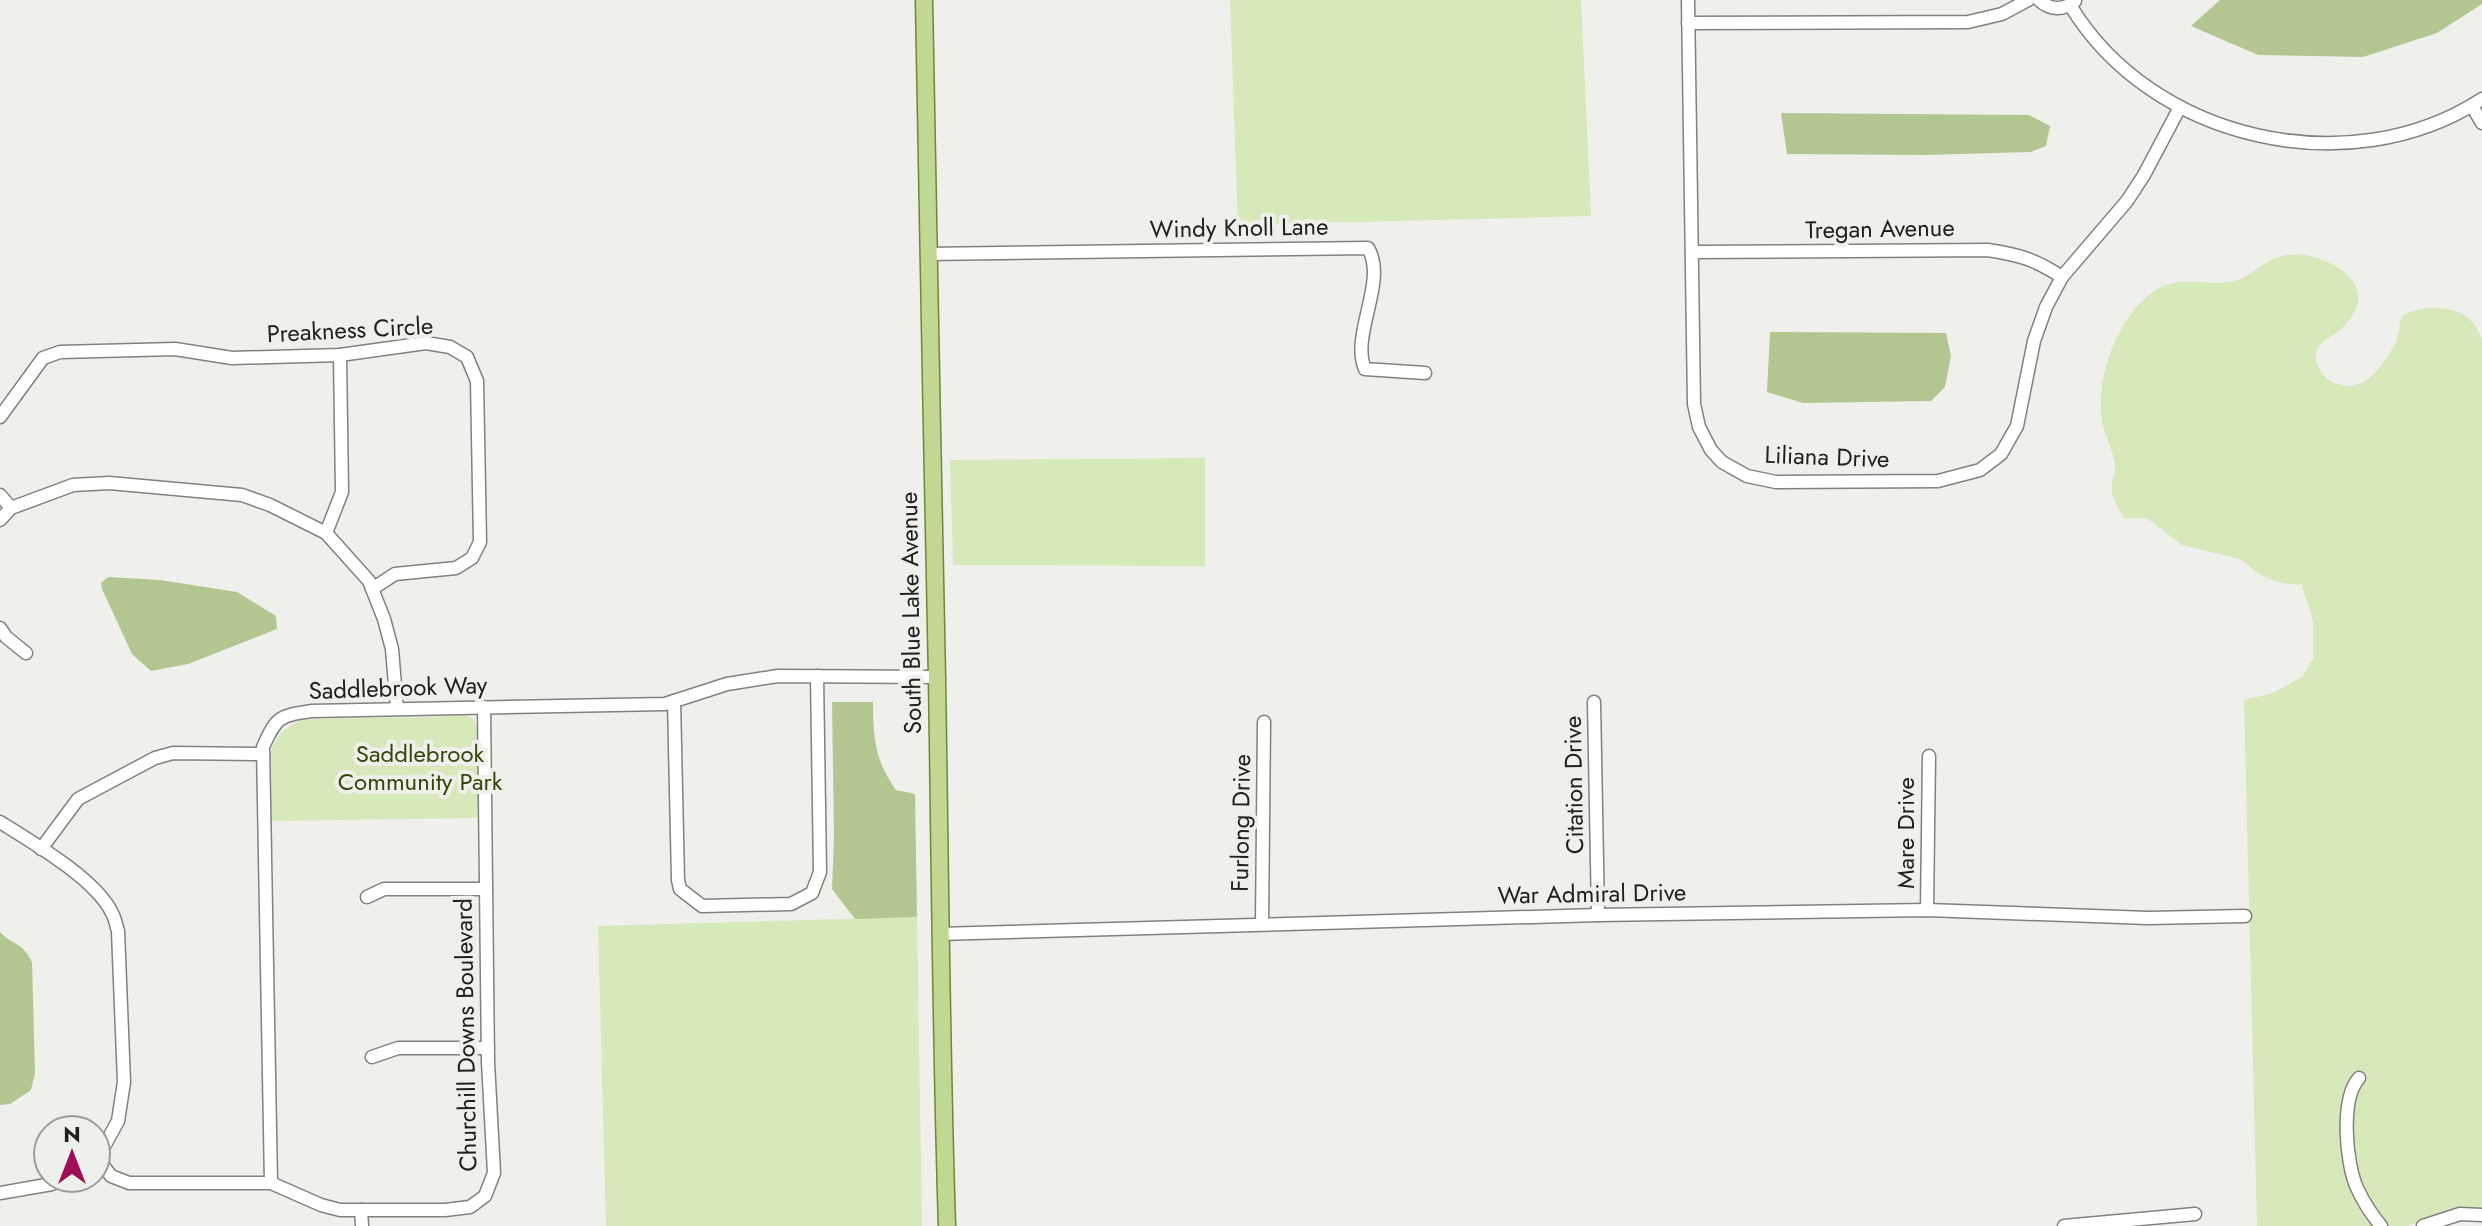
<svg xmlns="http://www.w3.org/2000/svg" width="2482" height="1226" viewBox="0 0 2482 1226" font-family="Jost,sans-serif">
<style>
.green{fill:#d7e8bb}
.water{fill:#b3c691}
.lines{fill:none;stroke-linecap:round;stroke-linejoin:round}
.minor-casing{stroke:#80827e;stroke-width:15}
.major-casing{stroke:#6f8639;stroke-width:19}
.minor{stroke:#fff;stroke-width:12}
.major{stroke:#c2d791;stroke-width:16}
.labels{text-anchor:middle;stroke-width:8;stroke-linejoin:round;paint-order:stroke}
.street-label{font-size:24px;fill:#20211f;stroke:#eef0eb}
.park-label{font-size:24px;fill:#354508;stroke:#eef0eb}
</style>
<rect width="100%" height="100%" fill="#eef0eb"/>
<g class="green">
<path d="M1230 0H1581L1591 216 1238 225Z"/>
<path d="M2301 254C2338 261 2381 286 2344 326 2336 335 2316 342 2316 356 2315 365 2323 377 2330 381 2361 398 2381 369 2395 344 2400 334 2398 324 2403 315 2423 305 2455 304 2471 321 2476 325 2479 333 2482 338V1208H2459L2407 1226H2388C2378 1213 2366 1198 2361 1183 2350 1155 2346 1102 2367 1079L2360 1070C2323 1106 2344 1190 2373 1226H2257L2244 700 2273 693 2302 677 2313 659V620L2301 583 2298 585 2277 582 2259 574 2240 559 2182 545 2147 518H2124C2118 507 2110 497 2112 484 2113 478 2116 473 2115 466 2114 452 2106 439 2103 425 2093 382 2118 313 2156 290 2181 274 2208 287 2234 281 2252 277 2264 260 2282 256 2288 254 2295 255 2301 254Z"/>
<path d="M1205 458V566L953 565 950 460Z"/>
<path d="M434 717C443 717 463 713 471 718 476 720 476 727 478 731V818L269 821C269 781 257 734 305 719Z"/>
<path d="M917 917 922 1226H606L598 926Z"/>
</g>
<g class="water">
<path d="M2220 0H2482V4L2437 33 2363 57 2258 55 2191 26Z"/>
<path d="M1781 113 2029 115 2050 126 2046 146 2031 152 1924 155 1787 154Z"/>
<path d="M1770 332 1946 333 1951 356 1945 387 1931 401 1803 403 1767 392Z"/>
<path d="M108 577 160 580 237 592 276 616 277 629 188 664 151 671 132 654 102 589 101 583Z"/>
<path d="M832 702H873C873 737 875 761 896 790L915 794 917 917 855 919 832 889 834 837Z"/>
<path d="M0 932C13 946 22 941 32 962L35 1073 31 1090 10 1104 0 1105Z"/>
</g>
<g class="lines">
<defs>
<g id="minor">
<path d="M1688 0 1694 404 1699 427 1711 450 1722 462 1747 476 1776 482 1938 481 1980 470 2001 454 2017 426 2034 341 2046 307 2062 277 2127 201 2144 175 2180 107"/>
<path d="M2039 0C2050 10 2063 11 2075 1"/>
<path d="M2070 5C2152 141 2350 185 2482 99"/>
<path d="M1688 23 1968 22 2002 14 2028 0"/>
<path d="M2472 106 2482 123"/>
<path d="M1692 252 1988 250C2020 255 2034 259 2062 277"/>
<path d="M927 254 1368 248C1388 281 1350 335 1365 369L1425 373"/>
<path d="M0 417 43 358 60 352 175 349 232 358 340 355 426 343 450 347 467 357 477 381 480 542 472 558 456 568 395 574 372 589"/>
<path d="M0 495 11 508"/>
<path d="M0 520 11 508 73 485 109 483 242 495 270 505 326 533 369 581 384 619 392 649 397 709"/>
<path d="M326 533 342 492 340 355"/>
<path d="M0 628 6 637 26 653"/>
<path d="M674 701 678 880 680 889 702 906 791 904 812 893 820 872 817 676"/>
<path d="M1594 702 1598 915"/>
<path d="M0 822C32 842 96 879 112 913 115 918 116 925 118 931L124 1082 118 1121 96 1161"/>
<path d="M41 849 78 799 155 758 173 753 263 754"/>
<path d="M367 897 384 889H486"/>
<path d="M1927 910 1929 756"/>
<path d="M1262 924 1264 722"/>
<path d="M939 934 1598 915 1927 910 2148 918 2245 916"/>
<path d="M372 1057 398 1048H488"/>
<path d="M2359 1078C2340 1099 2346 1164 2357 1188 2363 1201 2372 1215 2381 1226"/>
<path d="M99 1160 111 1176 129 1183H271L321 1205 340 1210H445L470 1207 485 1196 494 1173 488 1062 484 707"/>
<path d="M271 1183 263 747C277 716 279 716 312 711L665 704 727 684 778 676 937 677"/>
<path d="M0 1193 52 1184 65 1178"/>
<path d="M361 1210 362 1226"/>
<path d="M2064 1226 2195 1214"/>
<path d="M2423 1226 2460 1214 2482 1215"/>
</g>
<path id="major" d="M924 0C927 226 933 452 937 678 940 861 941 1043 947 1226"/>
</defs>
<use href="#minor" class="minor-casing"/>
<use href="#major" class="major-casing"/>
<use href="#minor" class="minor"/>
<use href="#major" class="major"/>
</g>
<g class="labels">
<g class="street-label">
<text transform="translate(1239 228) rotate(-1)" y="8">Windy Knoll Lane</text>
<text transform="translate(1880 229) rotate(-1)" y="8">Tregan Avenue</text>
<text transform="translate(350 330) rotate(-3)" y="8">Preakness Circle</text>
<text transform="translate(1827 457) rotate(2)" y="8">Liliana Drive</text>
<text transform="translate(911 613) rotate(-91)" y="8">South Blue Lake Avenue</text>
<text transform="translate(398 688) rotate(-2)" y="8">Saddlebrook Way</text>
<text transform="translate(1574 785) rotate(-91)" y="8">Citation Drive</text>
<text transform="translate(1241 823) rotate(-89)" y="8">Furlong Drive</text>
<text transform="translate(1906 833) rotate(-90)" y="8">Mare Drive</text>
<text transform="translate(1592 894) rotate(-1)" y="8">War Admiral Drive</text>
<text transform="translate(466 1035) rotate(-91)" y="8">Churchill Downs Boulevard</text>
</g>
<g class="park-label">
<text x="420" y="762">Saddlebrook<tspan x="420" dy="28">Community Park</tspan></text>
</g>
</g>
<g transform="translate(72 1154)"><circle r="38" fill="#eef0eb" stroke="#9c9d99" stroke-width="2"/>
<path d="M0-6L14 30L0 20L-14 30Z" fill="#9f0f59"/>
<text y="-12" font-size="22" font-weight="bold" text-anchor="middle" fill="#20211f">N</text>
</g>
</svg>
